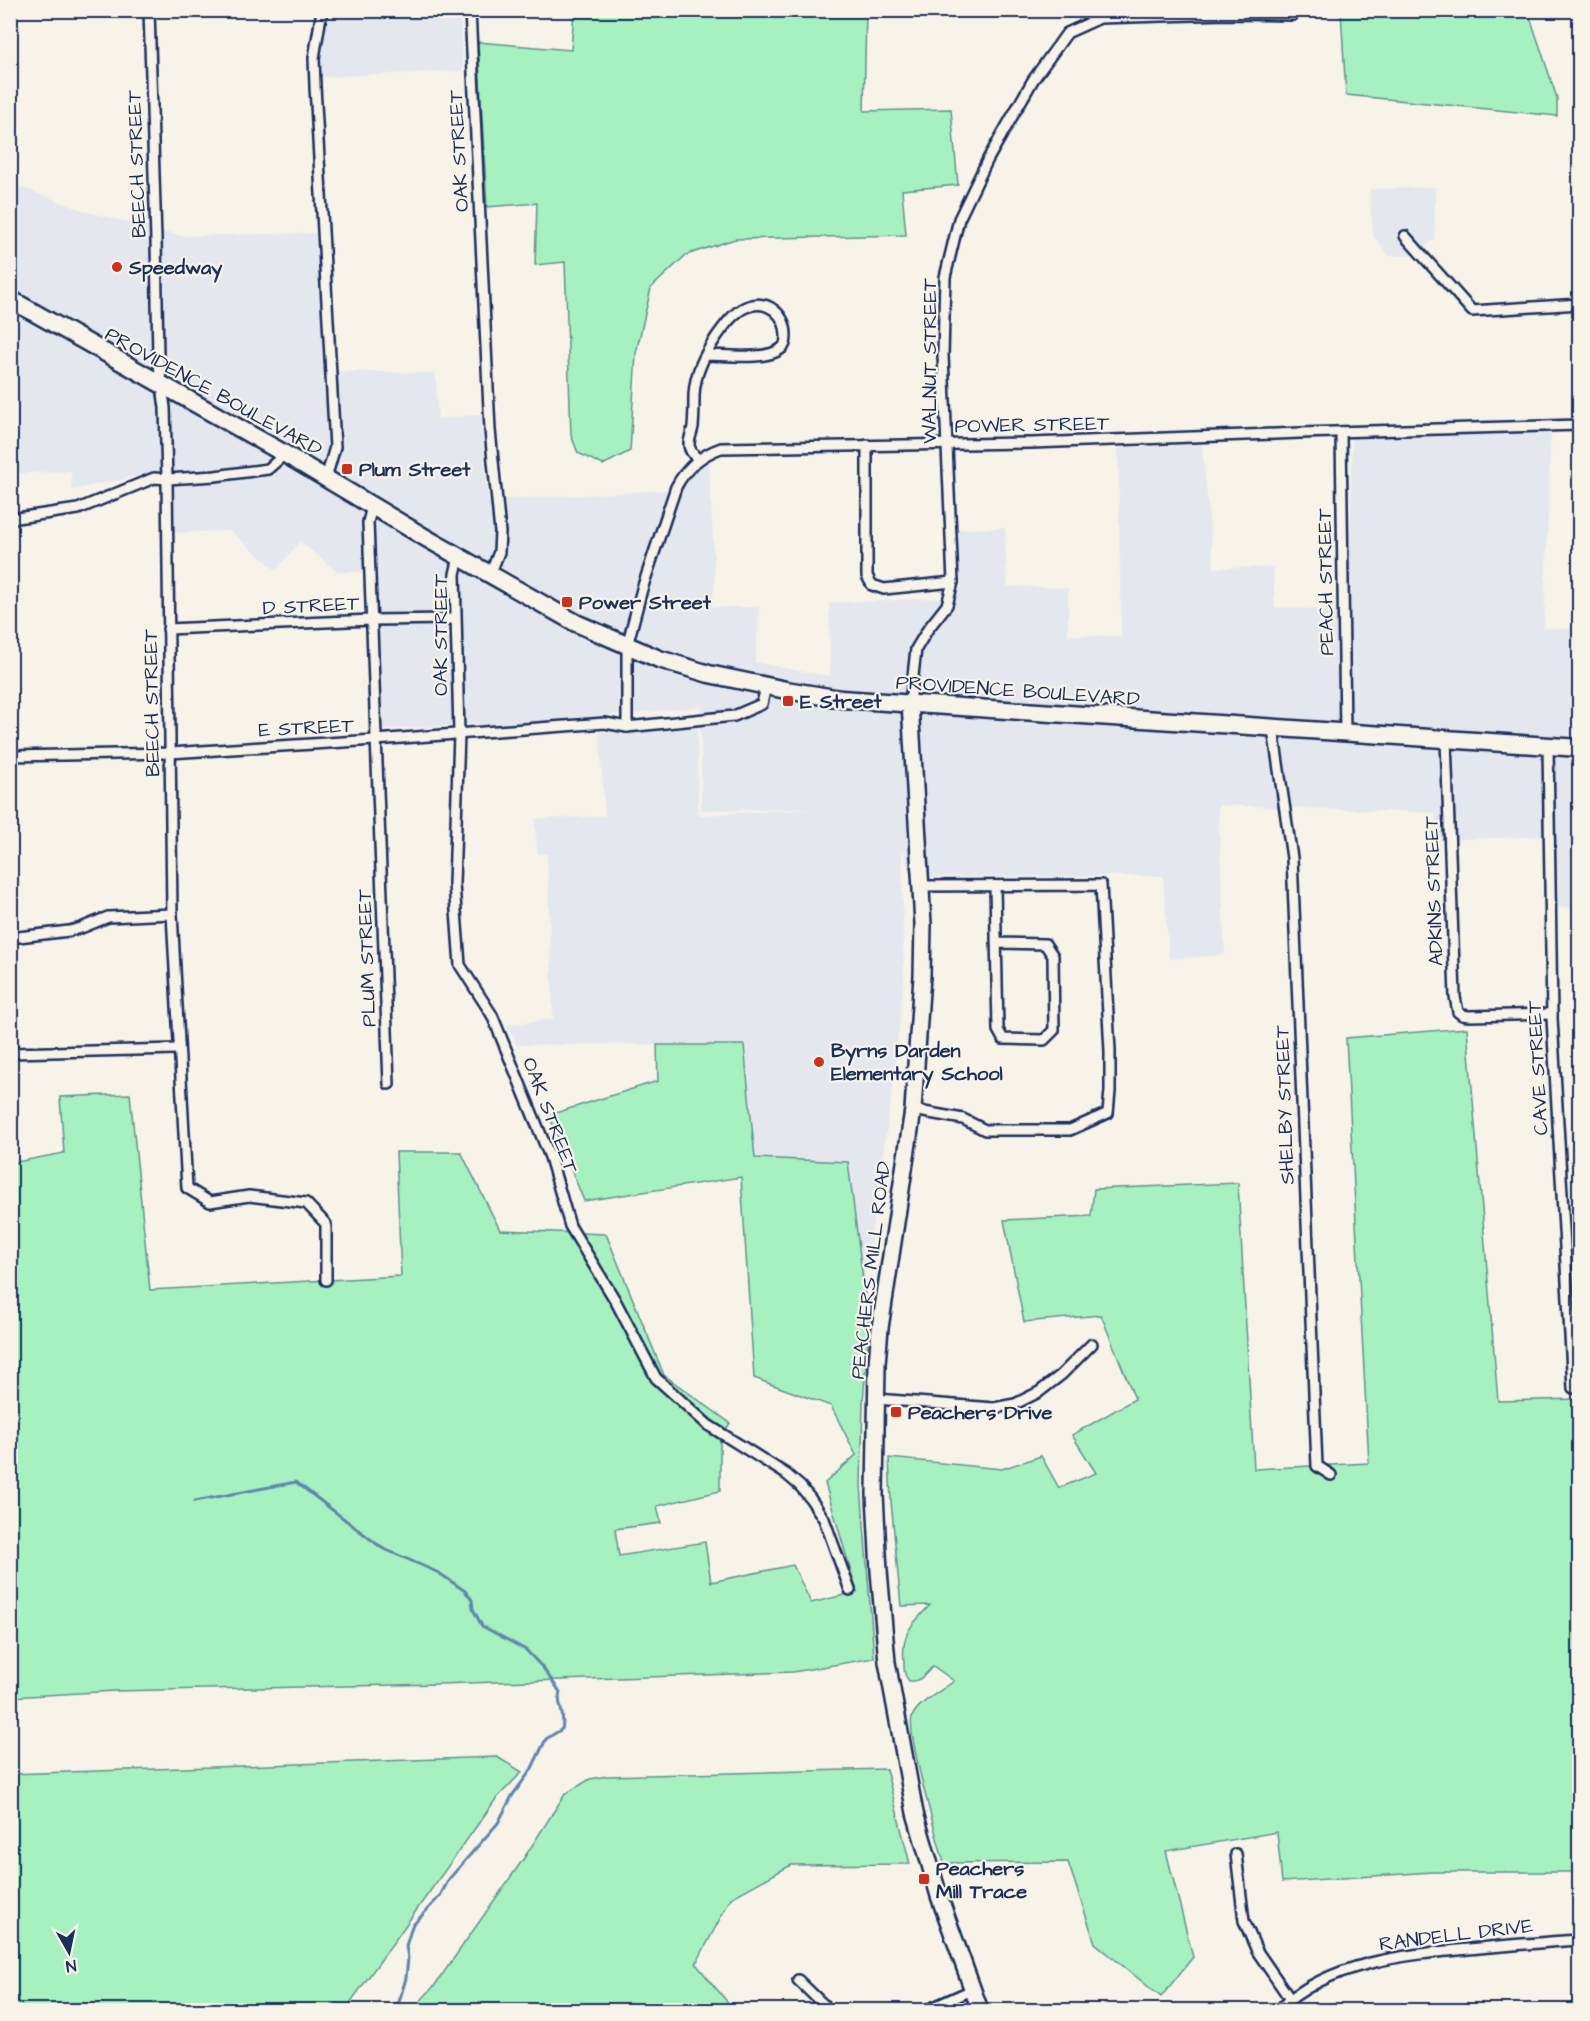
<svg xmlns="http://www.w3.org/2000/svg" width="1590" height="2021" viewBox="0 0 1590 2021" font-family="'Architects Daughter',sans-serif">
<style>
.built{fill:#e4e8ee}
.green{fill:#a7f1c0;stroke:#61908f;stroke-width:1.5}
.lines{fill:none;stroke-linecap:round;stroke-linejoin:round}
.stream{stroke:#5f85b1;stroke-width:3}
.minor-casing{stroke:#1b2f5e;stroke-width:14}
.primary-casing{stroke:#1b2f5e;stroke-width:20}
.trunk-casing{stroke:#1b2f5e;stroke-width:21}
.minor{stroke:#f7f3e8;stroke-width:9}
.primary{stroke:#f7f3e8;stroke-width:15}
.trunk{stroke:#f7f3e8;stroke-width:16}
.poi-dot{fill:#c8321e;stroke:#f7f3e8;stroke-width:2}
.labels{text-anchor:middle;stroke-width:4.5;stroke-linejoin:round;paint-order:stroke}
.street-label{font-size:20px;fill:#1b2f5e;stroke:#f7f3e8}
.poi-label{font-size:20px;font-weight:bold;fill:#1b2f5e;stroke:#f7f3e8;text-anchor:start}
</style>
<rect width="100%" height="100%" fill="#f7f3e8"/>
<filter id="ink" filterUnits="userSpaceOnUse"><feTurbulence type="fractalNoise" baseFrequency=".0167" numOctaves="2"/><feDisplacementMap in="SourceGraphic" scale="12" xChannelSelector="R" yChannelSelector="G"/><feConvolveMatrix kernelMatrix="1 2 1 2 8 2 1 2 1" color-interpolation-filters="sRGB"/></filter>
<g filter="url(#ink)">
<g class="built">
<path d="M326 11H460L463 71 321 77V45Z"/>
<path d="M10 183 88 212 182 236 318 233 327 371 436 373 438 419 481 414 488 500 667 490 683 465 705 448 709 458 715 581 712 607H760L755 662 805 672 830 676 829 603 939 598 961 587 957 529 1005 528 1007 586 1068 588V635L1121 636 1118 448 1202 444 1214 568 1273 567 1275 607 1349 611 1352 437 1551 432 1544 628 1579 629V907L1558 908 1555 836 1437 840 1435 813 1218 805 1225 955 1169 959 1163 876 911 877 902 849 904 982 894 1078 862 1301 755 1308 741 1044 517 1045 507 1025 553 1019 547 854H537L535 819 605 816 599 733 697 724 698 815 815 809 701 810V707L548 721 368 730 366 572H338L300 542 276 570 230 531 173 533 174 468 72 490 71 471 11 474Z"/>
<path d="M1435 187V239L1411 256H1389L1373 235 1369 189Z"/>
</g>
<g class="green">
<path d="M574 11H866L864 111 951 109 958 185 902 190 906 235 735 239 686 255 651 288 636 353 630 451 603 465 578 453 571 435 565 262 535 265 537 203 487 207 478 42 571 50Z"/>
<path d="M1341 11H1528L1557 98V116L1346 95Z"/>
<path d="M1467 1028 1498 1401 1579 1399V1872H1433L1282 1882 1277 1832 1166 1851 1193 1957 1161 1997 1095 1943 1068 1862 944 1863C938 1841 906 1733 912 1717 918 1702 942 1691 954 1681L933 1666C925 1675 920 1682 909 1681 904 1675 904 1670 904 1663 901 1633 911 1625 930 1605L901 1606 891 1501 889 1458 1002 1469 1041 1456 1059 1488 1096 1473 1072 1435 1135 1399 1101 1315 1024 1322 1004 1220 1091 1216 1094 1189 1238 1183 1254 1469 1369 1463 1346 1038Z"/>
<path d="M657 1045H744L755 1158 848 1162 869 1327 863 1402 861 1485 874 1658 793 1672 439 1684 115 1691 11 1697V1163L64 1153 60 1097 130 1094 150 1290 401 1276 396 1152H461L500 1230 606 1234 664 1375 730 1423 720 1439V1491L657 1506 661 1523 615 1529 619 1556 705 1542 711 1582 793 1565 811 1603 857 1592 825 1483 856 1455 831 1406 754 1378 741 1177 584 1201 549 1115 658 1081Z"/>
<path d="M497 1757 522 1772 496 1799 345 2010H11V1774Z"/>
<path d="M886 1769 910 1864 791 1865 731 1898 696 1964 734 2010H412L435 1985 524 1858 565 1794 590 1779 607 1776Z"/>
</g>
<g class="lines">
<path class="stream" d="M195 1501 296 1482 382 1548 439 1573 465 1591 472 1600 473 1609 482 1626 526 1650 543 1668 560 1692C556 1705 566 1712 562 1729L546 1739 531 1770 512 1796 498 1823 449 1879 440 1896 412 1926 406 1946 408 1958 406 1978 399 2002 392 2006 367 2010"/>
<defs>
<g id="minor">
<path d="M149 10 156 240 158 358 165 408 167 479 172 914 187 1188 210 1202 249 1196 306 1203 326 1224V1280"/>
<path d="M322 10 314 58 315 86 335 447 326 478"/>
<path d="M470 10 490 430 500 532 499 552 490 575"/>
<path d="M1405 236 1472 311 1580 304"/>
<path d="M1341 432 1345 733"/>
<path d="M867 445V576L872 585 884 589 953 582"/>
<path d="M698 459C694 455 689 451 689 444 689 439 692 432 693 427 694 416 694 405 694 395 695 372 705 354 717 336 725 325 734 312 746 307 768 298 786 315 786 336 786 340 786 345 782 348 768 361 724 355 706 355"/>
<path d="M372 507 368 522 389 1084"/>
<path d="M10 519 78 509 154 478 167 479 215 476 268 469 285 454"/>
<path d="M459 557 455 574 459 734 454 884 460 965 492 1015 550 1157 570 1226 615 1300 656 1378 708 1425 786 1474 800 1486 810 1498 824 1519 850 1590"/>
<path d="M168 629 371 620 455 619"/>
<path d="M910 703 916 649 928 629 947 605 953 582 943 356 945 277 959 219 988 159 1033 80 1067 33 1100 18 1225 14 1293 15"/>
<path d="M627 727V646L642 589 676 487C686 468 701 455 721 448L1032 443 1300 433 1580 425"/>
<path d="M1273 729 1292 858 1317 1466 1331 1475"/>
<path d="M1446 739 1455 997 1458 1012 1462 1015 1469 1016 1552 1014"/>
<path d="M1548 746 1552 1018 1573 1388"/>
<path d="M10 756 170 753 375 740 605 723 627 727 734 716 762 704 766 686"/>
<path d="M995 886 998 1030 1003 1039 1044 1040 1054 1030 1053 956 1045 944 996 943"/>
<path d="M10 938 69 931 81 928 108 917 172 914"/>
<path d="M10 1053 178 1049"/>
<path d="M913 1110 963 1119 985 1130H1070L1108 1113 1110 1091V1051L1101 885 921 886"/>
<path d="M876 1399 994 1408 1015 1404 1039 1392 1061 1375 1092 1344"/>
<path d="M1236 1854 1244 1921 1257 1951 1290 1999"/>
<path d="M798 1980 829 2010"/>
<path d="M927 2010 972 1990"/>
<path d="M1278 2010C1330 1960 1411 1954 1479 1948 1513 1945 1546 1942 1580 1940"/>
</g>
<path id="primary" d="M910 703 923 924 922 976 913 1110 880 1328 877 1364 875 1495 879 1571 887 1662 915 1813 939 1896 980 2010"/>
<path id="trunk" d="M10 299 285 454 426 538 576 623 659 659 709 674 786 690 841 699 1580 748"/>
</defs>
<use href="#minor" class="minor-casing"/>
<use href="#primary" class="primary-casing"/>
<use href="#trunk" class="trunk-casing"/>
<use href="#minor" class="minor"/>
<use href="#primary" class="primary"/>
<use href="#trunk" class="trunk"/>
</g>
</g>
<g class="poi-dot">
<circle cx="117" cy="267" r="6"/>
<rect x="341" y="463" width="12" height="12" rx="3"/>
<rect x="561" y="596" width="12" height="12" rx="3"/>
<rect x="782" y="695" width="12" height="12" rx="3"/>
<circle cx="819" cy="1062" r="6"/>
<rect x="890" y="1406" width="12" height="12" rx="3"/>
<rect x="918" y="1873" width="12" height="12" rx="3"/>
</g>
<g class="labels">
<g class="street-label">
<text transform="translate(458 151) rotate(-93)" y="7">OAK STREET</text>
<text transform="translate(136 164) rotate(-92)" y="7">BEECH STREET</text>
<text transform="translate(929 361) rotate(-90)" y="7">WALNUT STREET</text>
<text transform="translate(214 391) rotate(29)" y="7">PROVIDENCE BOULEVARD</text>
<text transform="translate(1032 424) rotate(-1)" y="7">POWER STREET</text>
<text transform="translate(1325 582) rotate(-91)" y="7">PEACH STREET</text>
<text transform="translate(311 605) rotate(-3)" y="7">D STREET</text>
<text transform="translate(440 635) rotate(-90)" y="7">OAK STREET</text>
<text transform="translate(1018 690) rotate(4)" y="7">PROVIDENCE BOULEVARD</text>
<text transform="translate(151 703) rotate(-91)" y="7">BEECH STREET</text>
<text transform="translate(306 727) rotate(-3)" y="7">E STREET</text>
<text transform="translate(1433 891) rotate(-92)" y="7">ADKINS STREET</text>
<text transform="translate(366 958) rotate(-92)" y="7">PLUM STREET</text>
<text transform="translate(1537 1068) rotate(-93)" y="7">CAVE STREET</text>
<text transform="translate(1284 1105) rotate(-92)" y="7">SHELBY STREET</text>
<text transform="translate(551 1115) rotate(69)" y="7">OAK STREET</text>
<text transform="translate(870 1270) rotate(-83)" y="7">PEACHERS MILL ROAD</text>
<text transform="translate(1456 1934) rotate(-7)" y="7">RANDELL DRIVE</text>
</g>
<g class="poi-label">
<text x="129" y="274">Speedway</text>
<text x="359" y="476">Plum Street</text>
<text x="579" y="609">Power Street</text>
<text x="800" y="708">E Street</text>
<text x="831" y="1057">Byrns Darden<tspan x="831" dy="23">Elementary School</tspan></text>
<text x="908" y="1419">Peachers Drive</text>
<text x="936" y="1875">Peachers<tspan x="936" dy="23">Mill Trace</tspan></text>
</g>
</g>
<rect width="1590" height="2021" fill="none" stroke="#f7f3e8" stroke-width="36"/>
<rect x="18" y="18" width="1554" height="1985" fill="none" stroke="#1b2f5e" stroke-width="2" filter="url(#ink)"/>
<g transform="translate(69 1952) rotate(171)" stroke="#f7f3e8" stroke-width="4.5" paint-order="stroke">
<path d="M0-4.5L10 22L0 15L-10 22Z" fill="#1b2f5e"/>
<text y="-9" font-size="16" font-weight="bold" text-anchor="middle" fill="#1b2f5e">N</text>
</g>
</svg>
